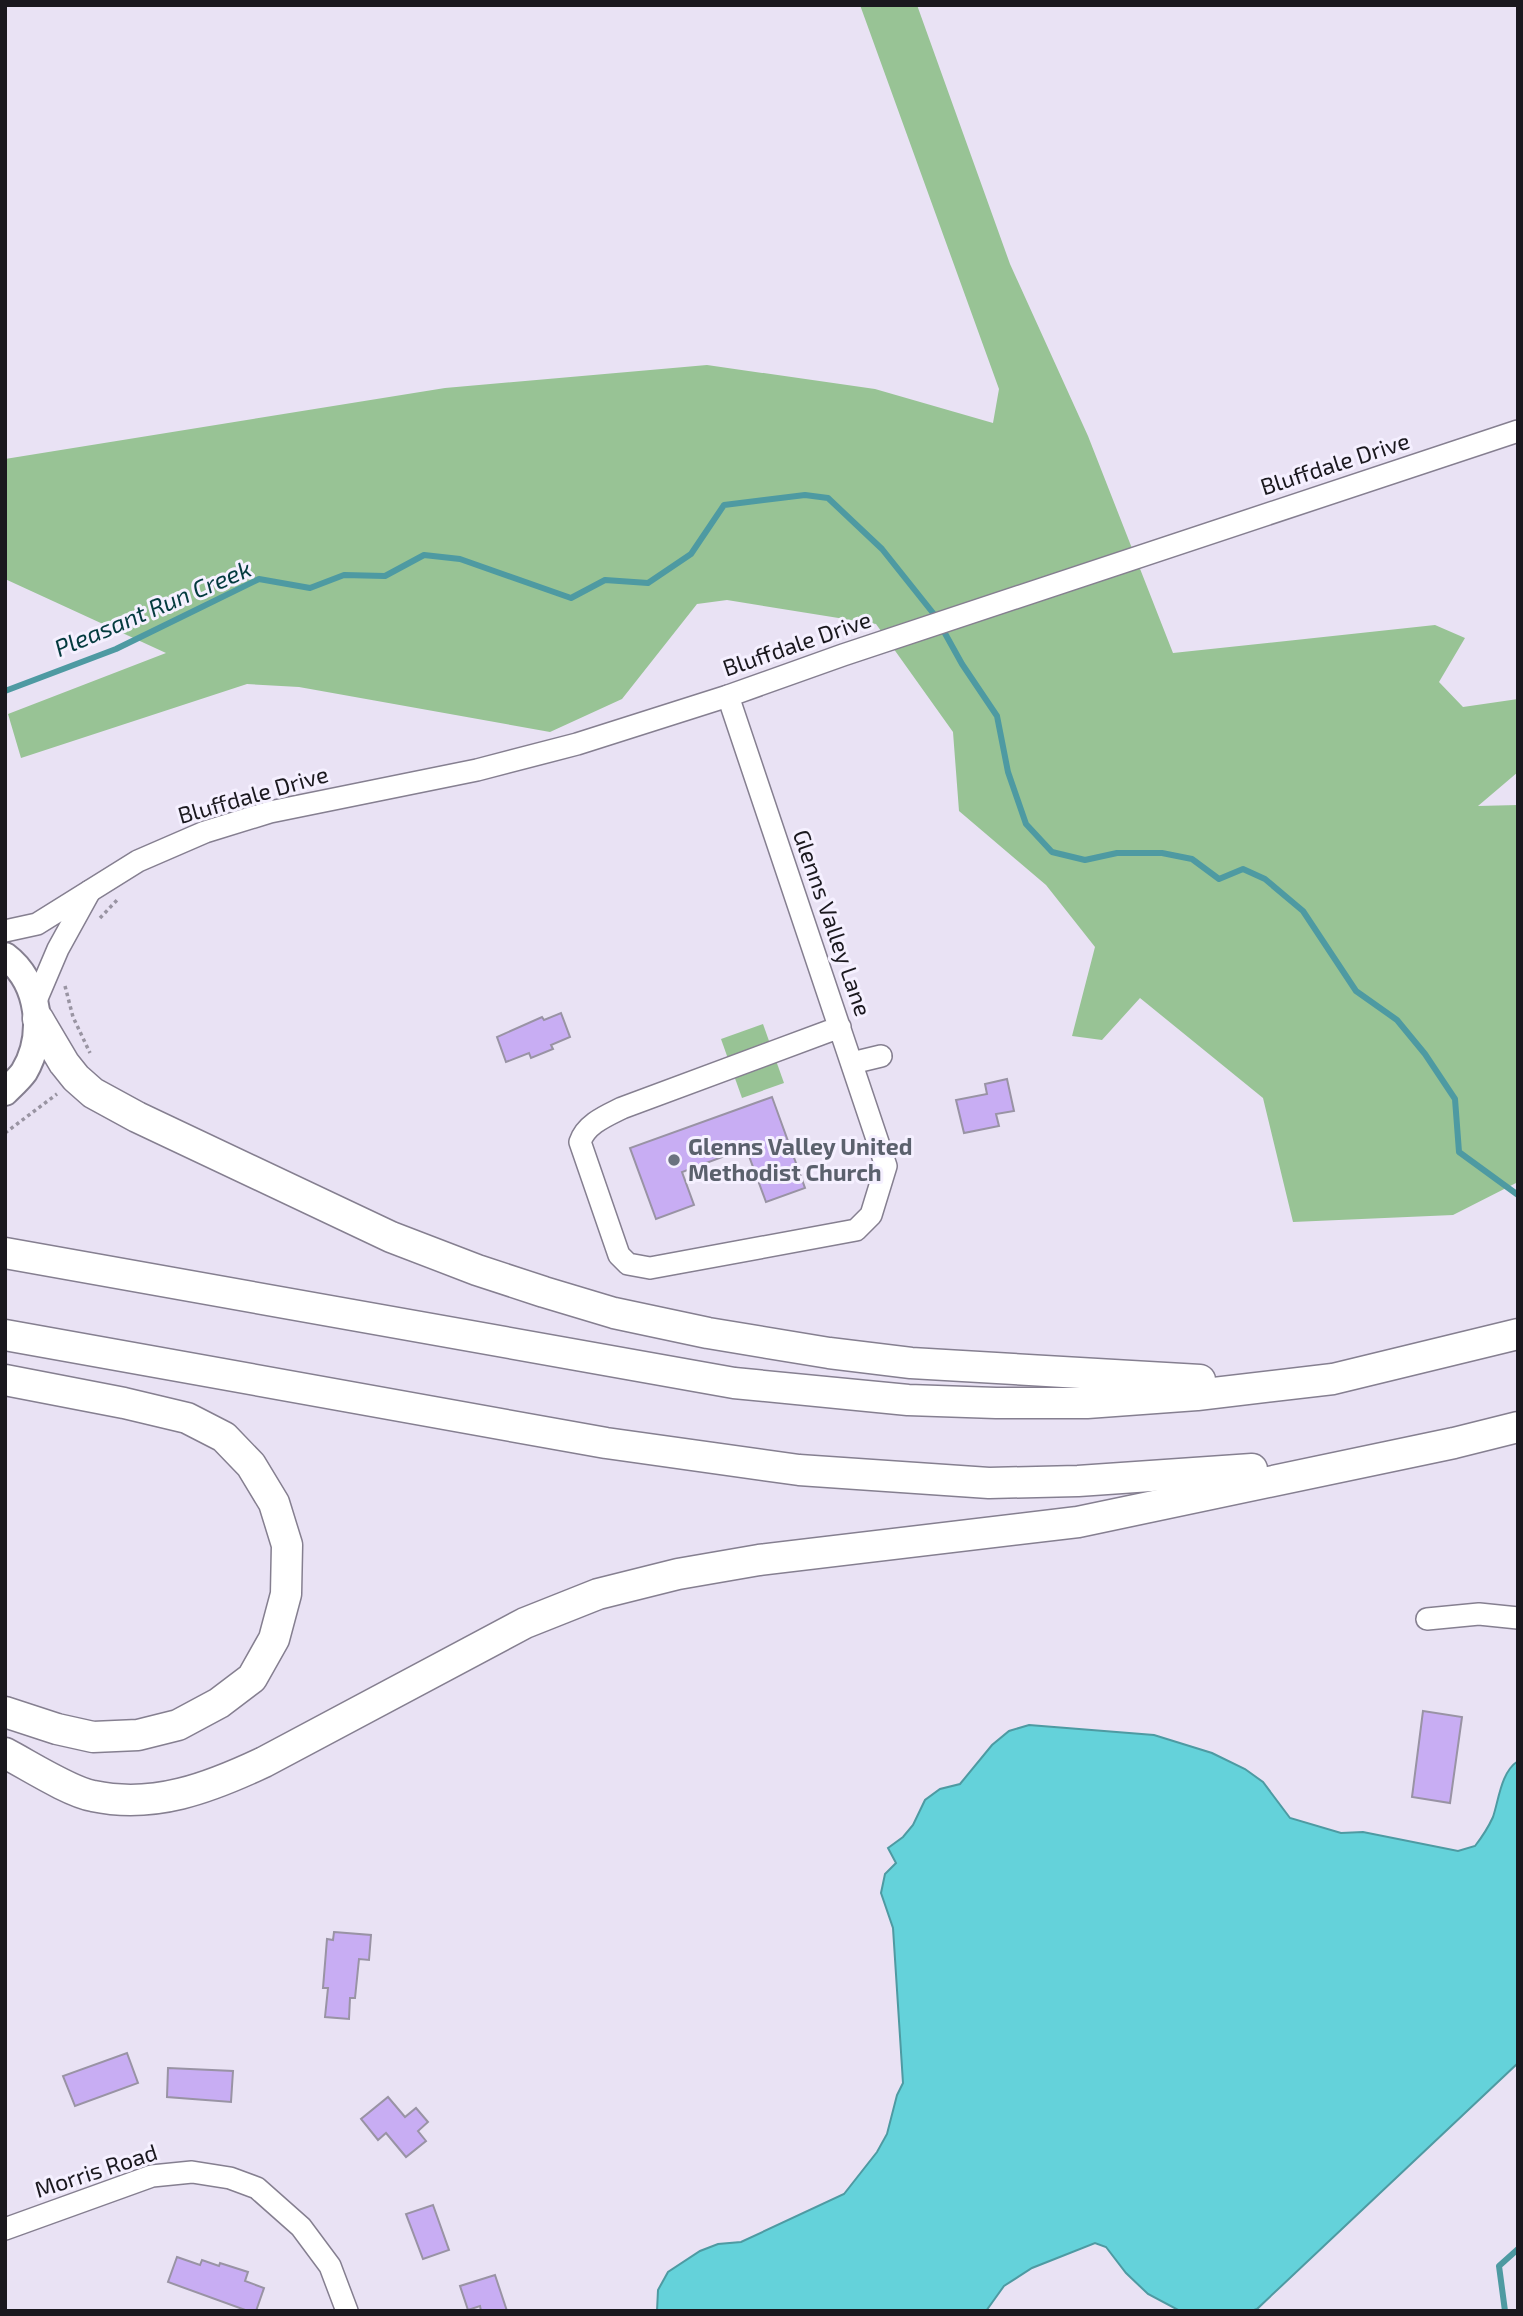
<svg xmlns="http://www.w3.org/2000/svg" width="1523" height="2316" viewBox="0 0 1523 2316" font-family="'Exo 2',sans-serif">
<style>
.green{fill:#98c395}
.water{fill:#64d2da;stroke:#4e9aa2;stroke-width:2}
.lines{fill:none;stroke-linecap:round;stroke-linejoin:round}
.stream{stroke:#4e9aa2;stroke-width:6}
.building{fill:#c8adf3;stroke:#9993a4;stroke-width:2}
.minor-casing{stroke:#857f90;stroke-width:24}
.major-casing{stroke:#857f90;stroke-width:30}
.highway-casing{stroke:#857f90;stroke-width:33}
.path{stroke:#9994a2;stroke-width:3.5;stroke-dasharray:3.5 3.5;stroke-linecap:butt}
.minor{stroke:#fff;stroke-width:21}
.major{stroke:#fff;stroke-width:26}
.highway{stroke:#fff;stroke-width:30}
.worship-dot{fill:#6b7280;stroke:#f5f0ff;stroke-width:2.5}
.labels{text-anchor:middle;stroke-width:6;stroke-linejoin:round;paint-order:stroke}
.street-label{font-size:23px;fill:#1a181e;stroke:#f5f0ff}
.worship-label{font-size:23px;font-weight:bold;fill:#5b616d;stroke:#f5f0ff;text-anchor:start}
.water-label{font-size:24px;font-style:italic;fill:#033a3e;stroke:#f5f0ff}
</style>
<rect width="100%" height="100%" fill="#e9e2f4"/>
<g class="green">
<path d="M860 5H917L1010 264 1088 436 1173 653 1435 625 1465 638 1439 682 1463 707 1518 699V772L1478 806 1518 805V1182L1453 1215 1293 1222 1263 1098 1140 998 1102 1040 1072 1036 1095 947 1046 885 959 811 953 732 876 624 727 600 697 604 622 699 550 732 299 687 247 684 21 758 8 714 166 653 5 579V459L445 388 707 365 875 389 993 423 999 389Z"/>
<path d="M763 1024 784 1083 742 1098 721 1039Z"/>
</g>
<path class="water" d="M1029 1725 1154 1735 1212 1753 1245 1769 1263 1782 1290 1818 1341 1833 1363 1832 1458 1851 1475 1846C1482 1837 1488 1828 1493 1817 1499 1799 1501 1772 1518 1761V2063L1257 2309 1251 2311H1180L1148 2294 1126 2273 1106 2247 1095 2243 1032 2268 1004 2286 986 2311H657L658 2290 668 2272 700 2251 718 2244 741 2242 844 2194 877 2152 887 2134 897 2095 903 2083 893 1928 881 1893 885 1874 896 1863 888 1848 903 1837 913 1825 925 1800 940 1789 960 1784 992 1745 1009 1731Z"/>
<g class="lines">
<g class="stream">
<path d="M942 628 962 664 997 716 1008 772 1026 824 1052 852 1085 860 1117 853H1162L1192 859 1219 879 1243 869 1265 879 1303 911 1356 991 1397 1020 1425 1054 1455 1099 1459 1152 1518 1195"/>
<path d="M5 691 116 649 259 579 310 588 344 575 385 576 424 555 460 559 571 598 605 580 648 583 691 554 724 505 805 495 828 498 882 549 937 618"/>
<path d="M1505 2311 1499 2266 1518 2249"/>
</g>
</g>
<g class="building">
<path d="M561 1013 570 1037 551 1045 553 1049 531 1058 529 1053 506 1062 497 1037 542 1017 544 1020Z"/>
<path d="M1007 1079 1014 1111 996 1114 999 1126 964 1133 956 1100 987 1094 985 1084Z"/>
<path d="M772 1097 805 1188 766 1202 746 1148 682 1172 694 1205 656 1219 630 1148Z"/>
<path d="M1423 1711 1462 1717 1450 1803 1412 1797Z"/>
<path d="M334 1932 371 1935 369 1960 359 1959 355 1998H350L349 2019 325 2017 328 1988H323L327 1939 333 1940Z"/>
<path d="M127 2053 138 2083 75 2106 63 2076Z"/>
<path d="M168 2068 233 2071 231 2102 167 2097Z"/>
<path d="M388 2097 405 2117 416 2108 428 2122 418 2131 426 2141 406 2157 386 2133 378 2140 361 2119Z"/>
<path d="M433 2205 449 2250 423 2259 406 2214Z"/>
<path d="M177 2257 200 2265 202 2260 219 2266 220 2263 248 2272 245 2281 264 2288 256 2311H248L168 2282Z"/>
<path d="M495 2275 507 2311H481L480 2306 468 2310 460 2286Z"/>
</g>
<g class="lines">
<defs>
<g id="minor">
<path d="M728 696 886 1166 871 1215 856 1230 650 1268 628 1264 619 1255 580 1142C586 1124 606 1116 622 1108L840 1027"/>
<path d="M5 931 37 924 138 861 205 832 270 812 477 770 577 744 728 696 843 655 1518 431"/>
<path d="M35 1003 58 949 90 891"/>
<path d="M852 1063 881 1056"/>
<path d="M1427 1619 1479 1614 1518 1618"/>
<path d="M5 2229 152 2176 192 2172 230 2178 257 2188 301 2227 330 2266 347 2311"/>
</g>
<path id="major" d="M5 956C40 982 46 1035 24 1072 19 1079 11 1086 5 1092"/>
<g id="highway">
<path d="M38 1019 64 1063 76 1078 93 1093 137 1117 391 1237 477 1270 544 1292 614 1313 708 1333 829 1353 911 1363 1200 1380"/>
<path d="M5 1253 734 1383 908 1400 996 1403H1087L1197 1395 1333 1379 1518 1334"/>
<path d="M5 1335 606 1443 799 1470 989 1483 1078 1481 1252 1469"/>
<path d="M5 1380 124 1403 187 1418 224 1437 251 1465 274 1503 287 1545 286 1594 274 1639 252 1678 219 1703 178 1725 138 1735 93 1737 57 1729 5 1712"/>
<path d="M5 1753C28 1765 70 1792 93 1796 154 1809 209 1788 264 1762L525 1623 598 1594 678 1574 759 1560 1078 1522 1454 1443 1518 1427"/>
</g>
</defs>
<use href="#minor" class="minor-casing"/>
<use href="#major" class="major-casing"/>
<use href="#highway" class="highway-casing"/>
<g class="path">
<path d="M100 918 119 898"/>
<path d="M65 986 73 1017 90 1053"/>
<path d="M5 1133 57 1094"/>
</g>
<use href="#minor" class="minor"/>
<use href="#major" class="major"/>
<use href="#highway" class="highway"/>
</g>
<circle class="worship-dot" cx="674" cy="1160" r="7"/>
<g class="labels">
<g class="street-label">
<text transform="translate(1335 464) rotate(-18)" y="8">Bluffdale Drive</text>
<text transform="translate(797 644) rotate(-19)" y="8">Bluffdale Drive</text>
<text transform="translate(253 795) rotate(-16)" y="8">Bluffdale Drive</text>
<text transform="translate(832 923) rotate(71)" y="8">Glenns Valley Lane</text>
<text transform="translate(96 2171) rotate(-18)" y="8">Morris Road</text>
</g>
<g class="worship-label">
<text x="688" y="1155">Glenns Valley United<tspan x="688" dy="26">Methodist Church</tspan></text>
</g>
<g class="water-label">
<text transform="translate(153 609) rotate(-23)" y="8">Pleasant Run Creek</text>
</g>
</g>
<rect width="1523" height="2316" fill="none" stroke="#1a181e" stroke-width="14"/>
</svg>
